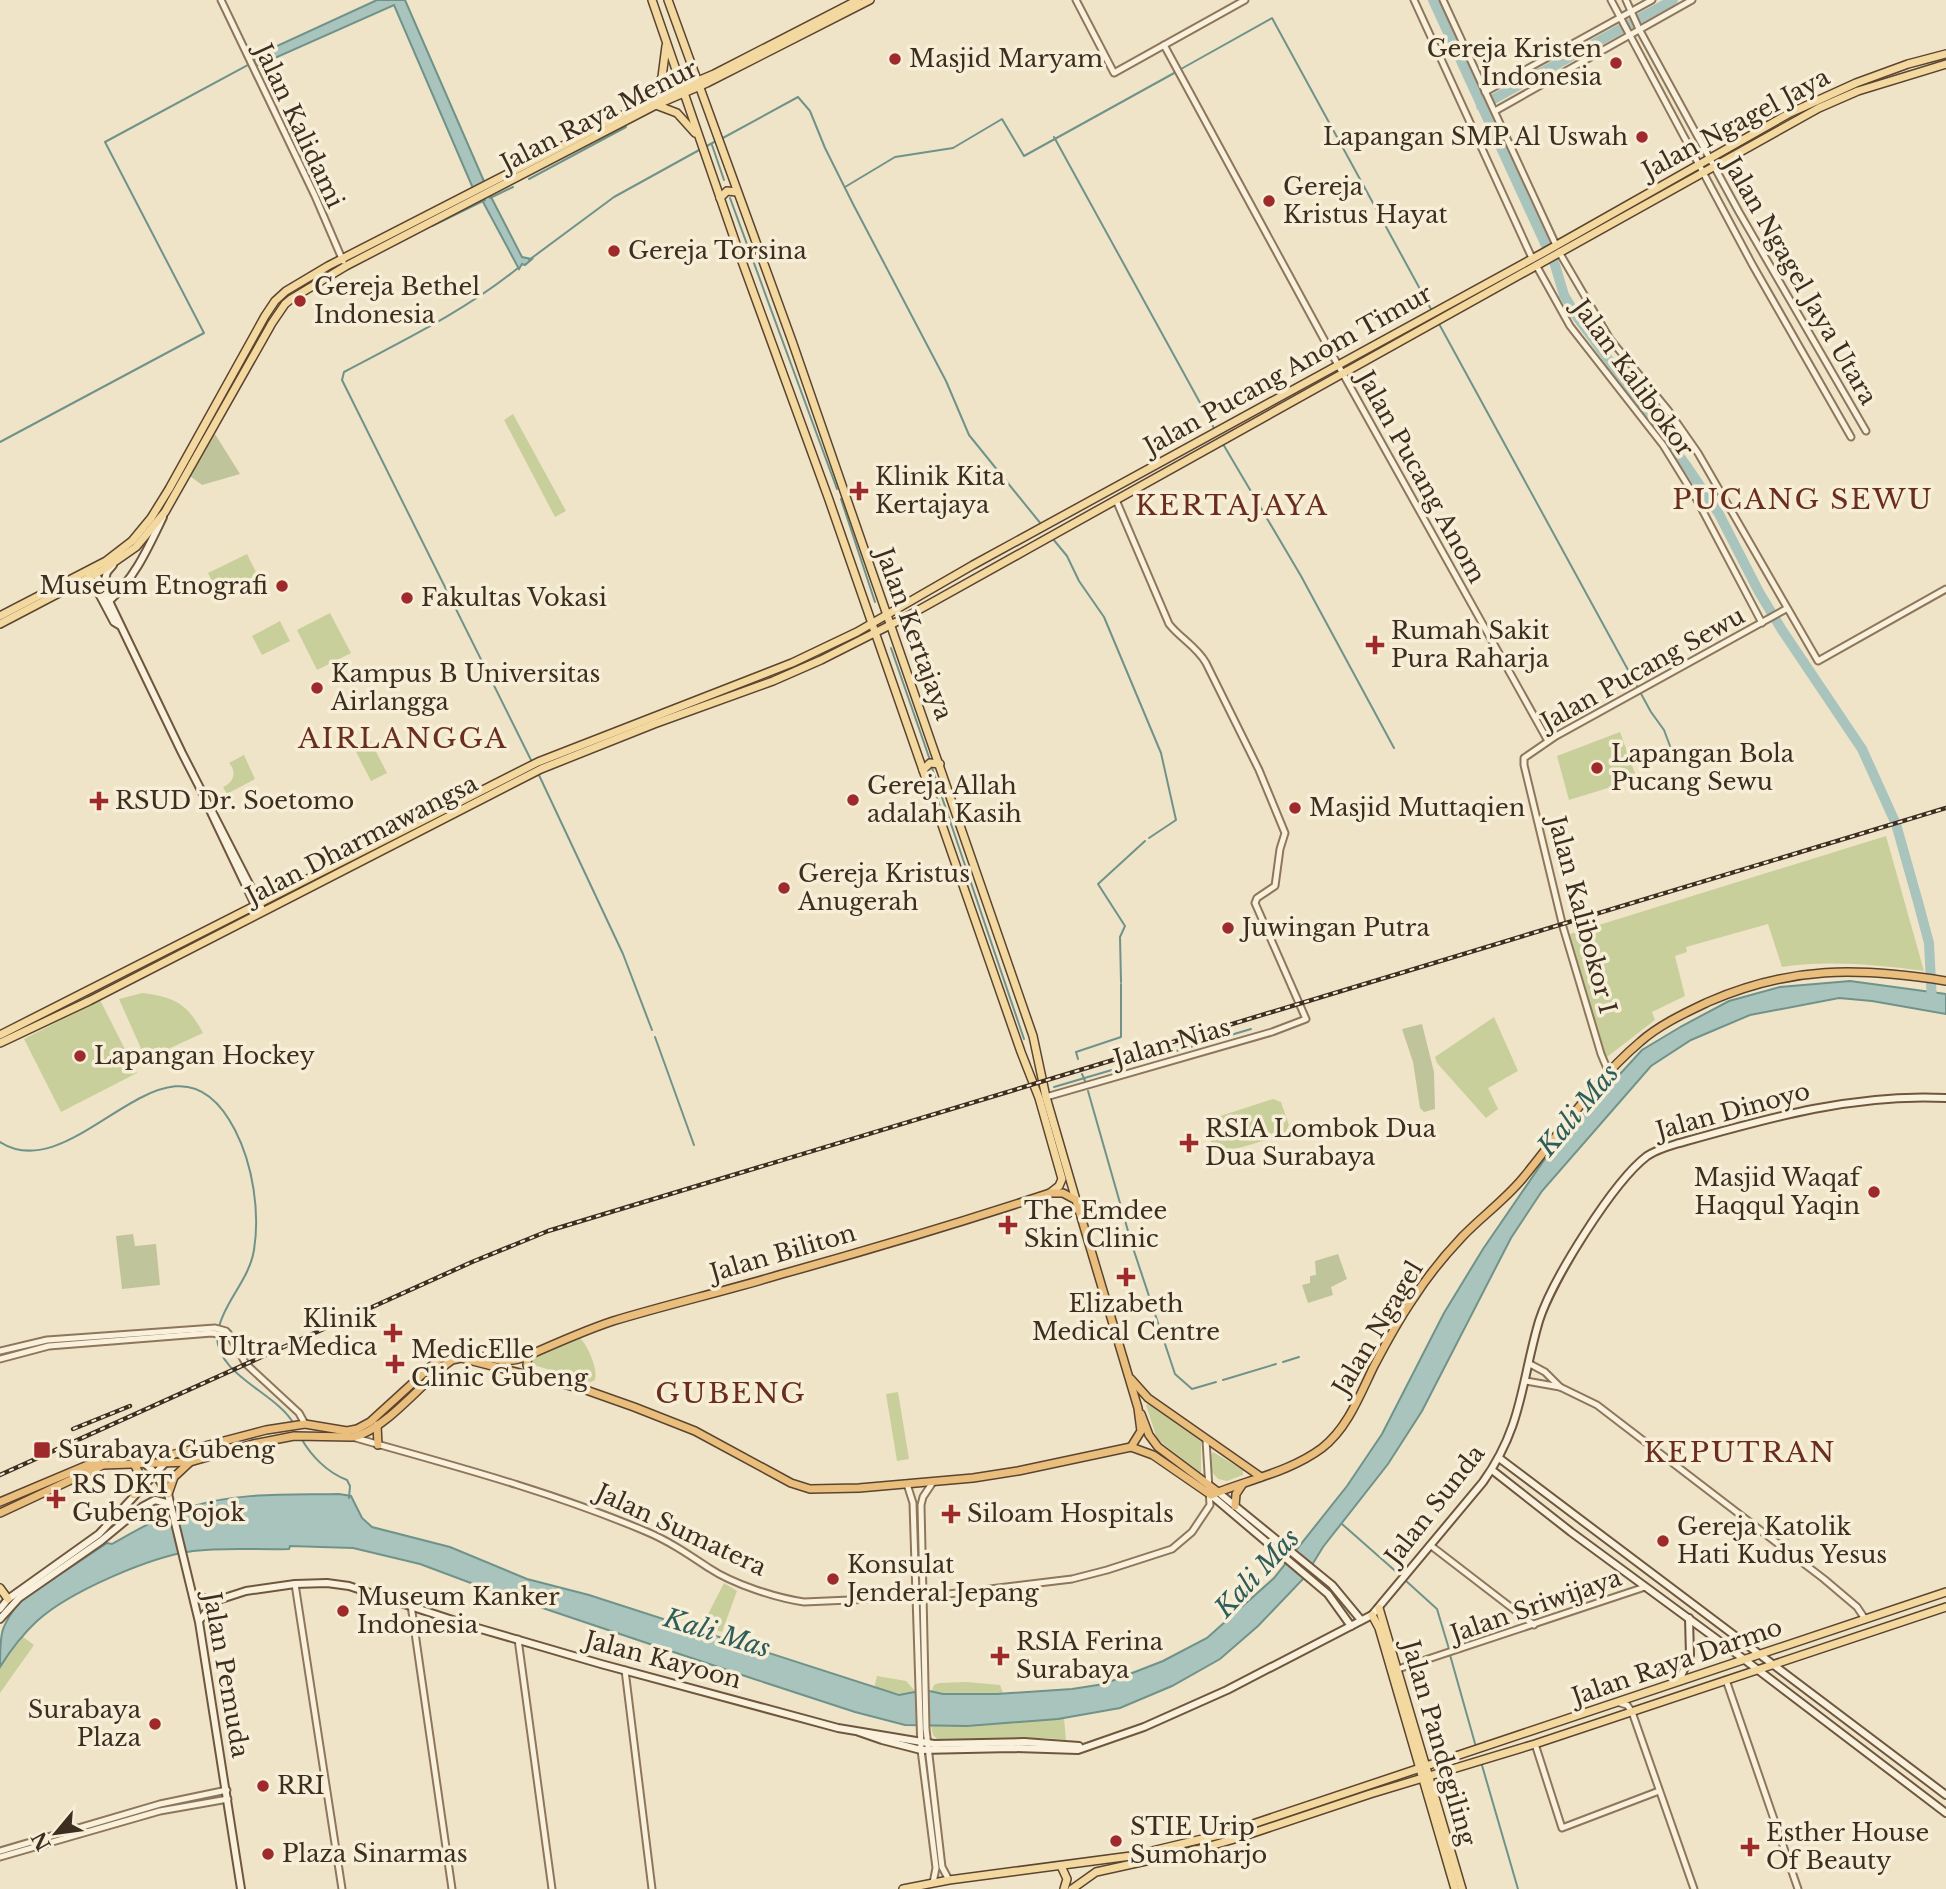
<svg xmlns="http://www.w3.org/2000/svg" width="1946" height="1889" viewBox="0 0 1946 1889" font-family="'Libre Baskerville',serif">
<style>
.green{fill:#c9cf9b}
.cemetery{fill:#bfc49a}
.water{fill:#a9c4bc;stroke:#6f938a;stroke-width:2}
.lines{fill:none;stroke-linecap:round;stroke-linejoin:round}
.stream{stroke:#6f938a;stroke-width:2}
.river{stroke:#a9c4bc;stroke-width:10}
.tertiary-casing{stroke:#8d765c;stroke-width:9}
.secondary-casing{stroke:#6f573f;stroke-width:10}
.primary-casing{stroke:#5b4430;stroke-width:10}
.trunk-casing{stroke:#5b4430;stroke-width:10}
.tertiary{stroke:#faf1dc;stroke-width:5}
.secondary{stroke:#faf1dc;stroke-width:6}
.primary{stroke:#f3d9a0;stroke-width:7}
.trunk{stroke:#eabe7c;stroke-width:7}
.rail-casing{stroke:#3d2e20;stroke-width:4.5}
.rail{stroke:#f7eed8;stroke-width:2;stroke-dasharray:5;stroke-linecap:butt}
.poi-dot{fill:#9e2a2b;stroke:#f7eed8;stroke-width:2.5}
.labels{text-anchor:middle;stroke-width:7;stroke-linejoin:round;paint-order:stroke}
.poi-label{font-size:24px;fill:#3d2e20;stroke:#f7eed8;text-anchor:start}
.street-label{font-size:24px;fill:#3d2e20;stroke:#f7eed8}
.water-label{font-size:26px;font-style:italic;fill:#2f5d5a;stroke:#f7eed8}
.quarter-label{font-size:28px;letter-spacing:2px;fill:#6b2e1e;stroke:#f7eed8}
</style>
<rect width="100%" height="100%" fill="#f0e4c8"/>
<g class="green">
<path d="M513 414 566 511 555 517 504 420Z"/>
<path d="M247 554 258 576 219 596 208 573Z"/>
<path d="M330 613 351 653 317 670 297 630Z"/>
<path d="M280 621 290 641 262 655 252 636Z"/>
<path d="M1620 732 1637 779 1569 800 1557 756Z"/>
<path d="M369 738 387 773 371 781 353 746Z"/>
<path d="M244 755 255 779 227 794 223 787C234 782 237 772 229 763Z"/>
<path d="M1886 836 1924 971C1876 965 1830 960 1782 967L1768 924 1686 947 1687 952 1675 956 1685 996 1652 1012 1655 1020 1607 1057 1603 1054 1570 934Z"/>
<path d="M142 993C174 997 187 1003 203 1033L153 1056 143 1053 119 999Z"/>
<path d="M100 1000 137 1073 61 1112 24 1039Z"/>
<path d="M1494 1017 1518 1071 1488 1088 1498 1109 1486 1118 1437 1063 1435 1057Z"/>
<path d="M1273 1099 1281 1102 1289 1125 1284 1135 1221 1153 1213 1148 1206 1126 1208 1120Z"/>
<path d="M578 1336C587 1343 598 1368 595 1380L591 1382 530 1364V1358Z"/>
<path d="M898 1392 909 1459 897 1461 886 1394Z"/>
<path d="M1148 1404 1201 1441V1473L1157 1439 1146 1405Z"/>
<path d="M1213 1452 1243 1470V1475L1227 1481 1218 1479 1212 1472 1210 1456Z"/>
<path d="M724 1583 737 1591 722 1632 702 1626Z"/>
<path d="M23 1637 34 1645 0 1693V1667Z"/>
<path d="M877 1676 906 1681 915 1691 906 1695 874 1688Z"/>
<path d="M967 1682 1000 1685 1003 1693H931L934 1685 939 1683Z"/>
<path d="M1064 1718 1066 1740 1046 1738 938 1740 933 1735 931 1726H967Z"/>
</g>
<g class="cemetery">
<path d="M215 434 240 474 202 485 190 476Z"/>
<path d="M1422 1024 1434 1072 1435 1109 1424 1112 1420 1108 1413 1062 1402 1029Z"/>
<path d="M133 1234 135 1246 156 1244 160 1285 122 1289 116 1236Z"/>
<path d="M1338 1254 1347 1279 1331 1287 1333 1295 1308 1303 1302 1285 1310 1283V1276L1316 1275 1315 1261Z"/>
</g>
<g class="water">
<path d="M377 0H405L490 195 522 257 532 259 525 265 522 264 519 269 482 200 472 186 394 5 257 66 253 57Z"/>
<path d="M1850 981 1946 994V1014L1872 1001 1839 998 1750 1015 1691 1040 1651 1066 1542 1191 1511 1238 1422 1411 1388 1464 1323 1547 1304 1578 1258 1626 1220 1659 1172 1686 1120 1708 1058 1719 967 1726 905 1725 855 1712 748 1677 495 1592 420 1564 353 1548 290 1546 289 1549C258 1550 224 1547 193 1551 149 1557 69 1592 37 1621 23 1634 10 1651 0 1667 0 1632 0 1628 20 1601L107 1543 112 1544C137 1530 162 1515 190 1507 237 1492 290 1495 339 1494L351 1496 362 1518 372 1527 450 1547 527 1579 589 1595 899 1695 925 1690 943 1694H997L1072 1689 1104 1684 1163 1661 1207 1638 1274 1578 1347 1486 1382 1434 1444 1313 1483 1249 1553 1147 1642 1050 1682 1026 1729 1001 1780 987Z"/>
</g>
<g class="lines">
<g class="stream">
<path d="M1181 69 1272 18 1432 311"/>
<path d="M1054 137 1215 430"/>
<path d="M721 139 798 97 810 111 825 148 853 204 946 381 969 435 1041 524"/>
<path d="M712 145 724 180"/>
<path d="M705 147 716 141"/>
<path d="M529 179 626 127"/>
<path d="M845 187 895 157 953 148 1002 119 1024 156 1176 72"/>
<path d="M490 198 513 187"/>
<path d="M730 198 837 489"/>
<path d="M432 226 485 200"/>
<path d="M529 260 614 197 701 149"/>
<path d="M518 268C465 311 404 340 344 372L342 380 532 762"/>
<path d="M1438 322 1651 712 1664 730 1673 754"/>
<path d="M0 442 204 333 105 142 257 60"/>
<path d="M1223 444 1301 576 1394 748"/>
<path d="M841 499 875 602"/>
<path d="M1053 539 1067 556 1079 581 1104 617 1161 753 1176 820 1149 838"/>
<path d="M891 648 930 760"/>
<path d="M931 765 1024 1039"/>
<path d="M538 773 623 954 652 1030"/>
<path d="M1121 982 1120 937 1125 926 1098 884 1145 841"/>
<path d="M655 1037 694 1145"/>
<path d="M1078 1059 1076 1052 1121 1037V984"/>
<path d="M1082 1074 1085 1081"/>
<path d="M1054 1087 1251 1029"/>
<path d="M1088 1091 1132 1245 1175 1374 1192 1389 1216 1382"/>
<path d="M0 1142C78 1192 171 1005 235 1130 253 1165 260 1212 254 1250 249 1280 225 1301 219 1327"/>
<path d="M217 1336C217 1376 276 1392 294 1424"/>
<path d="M1283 1362 1299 1357"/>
<path d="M1223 1380 1276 1364"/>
<path d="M301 1438C311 1456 328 1473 347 1480L350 1486 349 1498"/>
<path d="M1342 1524 1401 1576"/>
<path d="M1405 1580 1437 1609 1449 1649"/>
<path d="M1450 1655 1476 1747"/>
<path d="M1481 1762 1518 1889"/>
</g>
<g class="river">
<path d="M1433 0 1555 265 1564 295 1575 314 1688 468 1719 514 1759 592 1782 630 1862 749 1896 824 1918 902 1929 943 1932 1002"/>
<path d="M1481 106 1673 0"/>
</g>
<defs>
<g id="tertiary">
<path d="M221 0 315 196 343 261"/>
<path d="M1076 0 1114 73 1245 0"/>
<path d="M1414 0 1532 258"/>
<path d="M1443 0 1556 245"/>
<path d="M1611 0 1752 264 1851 437"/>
<path d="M1626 0 1639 29 1739 212 1866 431"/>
<path d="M1164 45 1333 356 1548 741"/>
<path d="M1485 92 1652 0"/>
<path d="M1495 111 1692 0"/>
<path d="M1559 252 1610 339 1668 410 1698 453 1818 661 1946 589"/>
<path d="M1536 265 1570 326 1663 445 1697 500 1762 623"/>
<path d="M1609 1073 1601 1054 1563 927 1524 765V758L1556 736 1786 609"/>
<path d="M1046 1097 1272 1032 1306 1019 1255 903 1257 898 1275 886 1280 849 1285 833 1259 770 1206 663C1197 647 1180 638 1169 624L1116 500"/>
<path d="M228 1333 246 1364 299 1413 305 1424"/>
<path d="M0 1351 47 1340 215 1328 226 1331"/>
<path d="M0 1359 49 1346 212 1333 228 1336"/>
<path d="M1530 1364 1545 1372 1560 1387"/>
<path d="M1526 1381 1560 1387 1597 1405 1824 1579 1857 1607 1865 1619"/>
<path d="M352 1437C451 1465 550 1491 645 1531 669 1541 688 1554 709 1568 733 1584 776 1598 804 1602L918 1597"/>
<path d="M933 1482 923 1497 921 1505 926 1729 942 1867 949 1880"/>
<path d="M907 1484 913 1503 921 1750 936 1868 933 1883"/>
<path d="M1430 1545 1534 1625"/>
<path d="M295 1584 342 1889"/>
<path d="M924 1597 1072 1579 1107 1570 1172 1549 1192 1532 1210 1505 1206 1440"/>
<path d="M411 1605 452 1889"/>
<path d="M518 1639 552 1889"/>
<path d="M1398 1669 1645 1587"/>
<path d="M625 1670 652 1889"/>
<path d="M1726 1680 1798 1889"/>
<path d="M1620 1703 1627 1705 1632 1712 1694 1889"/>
<path d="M1535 1744 1562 1828 1659 1791"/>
<path d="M0 1851 160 1804 227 1790"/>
<path d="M0 1857 160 1811 228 1799"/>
</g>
<g id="secondary">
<path d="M95 572 182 753 263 911"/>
<path d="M88 573 114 622 119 625"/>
<path d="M103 587 107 572 113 565"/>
<path d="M109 601C135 578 148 548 163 517"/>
<path d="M209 808 259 913"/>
<path d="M117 1455 139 1458 154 1472 168 1494 199 1622 241 1889"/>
<path d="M1499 1458 1946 1795"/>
<path d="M1492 1470 1571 1532 1745 1660 1946 1813"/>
<path d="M1218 1492 1332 1585 1361 1620"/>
<path d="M1211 1495 1328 1594 1351 1626"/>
<path d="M193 1596 215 1601 246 1591 295 1584 327 1583 349 1586 474 1627 601 1664 838 1728 934 1744 1024 1742 1079 1746"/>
<path d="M0 1609 8 1599 99 1534 167 1461"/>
<path d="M0 1619 19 1598 101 1541 142 1507 155 1500 170 1504"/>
<path d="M199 1621 215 1601"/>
<path d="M1679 1681 1690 1655 1689 1618"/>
<path d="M859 1732 882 1740 921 1750 1012 1748 1078 1750 1144 1727 1227 1690 1372 1615 1483 1482C1523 1426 1521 1382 1539 1321 1552 1280 1613 1182 1647 1156 1656 1150 1666 1147 1676 1144 1765 1119 1853 1093 1946 1098"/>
</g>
<g id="primary">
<path d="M652 0 743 264 828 497 1021 1052 1039 1098 1062 1179 1059 1186 1050 1193"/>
<path d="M668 0 792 341 1033 1036 1046 1097 1076 1200"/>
<path d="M650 101 662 77 666 46"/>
<path d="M656 105 677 113 695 133"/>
<path d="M720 198 727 191 737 192"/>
<path d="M0 616 106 561 132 541 151 518 169 489 265 316 275 301 286 291 328 266 650 101 714 74 858 0"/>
<path d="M0 624 103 570 136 547 165 512 272 323 285 304 291 299 346 266 656 105 707 83 870 0"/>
<path d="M923 770 930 763 940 764"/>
<path d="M0 1035 538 762 792 663 857 632 973 565 1541 254 1790 113 1856 83 1908 64 1946 54"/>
<path d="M0 1043 89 1001 541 769 654 724 773 681 821 660 906 617 1028 549 1819 108 1858 91 1946 64"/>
<path d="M0 1588 8 1599"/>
<path d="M1379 1608 1462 1889"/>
<path d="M1372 1615 1379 1628 1455 1889"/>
<path d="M1061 1866 1067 1879 1064 1889"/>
<path d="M903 1889 949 1880 1131 1856 1223 1834 1946 1592"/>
<path d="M1072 1889 1096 1872 1196 1850 1238 1838 1370 1794 1535 1744 1946 1607"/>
</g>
<g id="trunk">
<path d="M528 1355 527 1365 533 1376"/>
<path d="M1131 1379 1148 1398 1261 1477"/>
<path d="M1141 1414 1149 1435 1158 1447 1218 1492"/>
<path d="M377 1425 378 1445"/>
<path d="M168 1494 174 1477 189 1463"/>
<path d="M134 1495 140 1475 134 1464"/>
<path d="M0 1502 116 1453 135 1451 167 1456 266 1430 305 1424 347 1431 357 1429 370 1422 438 1360C464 1340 494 1370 525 1357 554 1344 583 1331 613 1321 669 1304 726 1291 782 1274 872 1249 962 1222 1050 1193H1063L1076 1200 1138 1408 1141 1431 1131 1447"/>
<path d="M1235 1506 1236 1494 1242 1485"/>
<path d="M0 1513 103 1465 190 1462 253 1444 294 1436 352 1437C380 1434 421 1385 444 1366L452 1360 461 1358 586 1390 634 1407 695 1431 791 1483 810 1489 859 1488 973 1478 1018 1471 1131 1447 1153 1455 1211 1495C1247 1480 1290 1472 1322 1448 1347 1429 1360 1395 1373 1368 1385 1345 1398 1321 1413 1299 1427 1277 1444 1256 1462 1237 1481 1217 1505 1200 1523 1178 1561 1132 1594 1081 1640 1042 1659 1025 1685 1013 1708 1002 1791 966 1858 967 1946 981"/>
</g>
</defs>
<use href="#tertiary" class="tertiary-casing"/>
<use href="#secondary" class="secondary-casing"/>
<use href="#primary" class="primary-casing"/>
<use href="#trunk" class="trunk-casing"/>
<use href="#tertiary" class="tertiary"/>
<use href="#secondary" class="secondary"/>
<use href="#primary" class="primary"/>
<use href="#trunk" class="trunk"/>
<defs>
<g id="rail">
<path d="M73 1429 130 1406"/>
<path d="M0 1475 472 1262 548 1231 1946 808"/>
</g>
</defs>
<use href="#rail" class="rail-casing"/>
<use href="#rail" class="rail"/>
</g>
<g class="poi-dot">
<circle cx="895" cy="59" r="7"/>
<circle cx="1616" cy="63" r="7"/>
<circle cx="1642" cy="137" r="7"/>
<circle cx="1269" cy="201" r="7"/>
<circle cx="614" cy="251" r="7"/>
<circle cx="300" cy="301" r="7"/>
<path d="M855.5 480.5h7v7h7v7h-7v7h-7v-7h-7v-7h7z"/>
<circle cx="282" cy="586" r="7"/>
<circle cx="407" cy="598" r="7"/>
<path d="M1371.5 634.5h7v7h7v7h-7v7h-7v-7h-7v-7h7z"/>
<circle cx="317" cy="688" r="7"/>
<circle cx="1597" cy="768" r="7"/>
<circle cx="853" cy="800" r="7"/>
<path d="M95.5 790.5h7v7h7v7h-7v7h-7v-7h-7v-7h7z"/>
<circle cx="1295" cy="808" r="7"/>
<circle cx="784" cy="888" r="7"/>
<circle cx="1228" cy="928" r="7"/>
<circle cx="80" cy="1056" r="7"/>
<path d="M1185.5 1132.5h7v7h7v7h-7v7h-7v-7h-7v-7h7z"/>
<circle cx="1874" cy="1192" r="7"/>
<path d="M1004.5 1214.5h7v7h7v7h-7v7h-7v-7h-7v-7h7z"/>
<path d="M1122.5 1266.5h7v7h7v7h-7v7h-7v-7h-7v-7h7z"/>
<path d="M389.5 1322.5h7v7h7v7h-7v7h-7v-7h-7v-7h7z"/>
<path d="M391.5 1353.5h7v7h7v7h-7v7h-7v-7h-7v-7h7z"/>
<rect x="33" y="1441" width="18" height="18" rx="3.5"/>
<path d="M52.5 1488.5h7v7h7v7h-7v7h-7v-7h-7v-7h7z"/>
<path d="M947.5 1503.5h7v7h7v7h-7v7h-7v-7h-7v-7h7z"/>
<circle cx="1663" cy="1541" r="7"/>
<circle cx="833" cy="1579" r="7"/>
<circle cx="343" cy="1611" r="7"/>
<path d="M996.5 1645.5h7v7h7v7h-7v7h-7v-7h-7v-7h7z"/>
<circle cx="155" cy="1724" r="7"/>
<circle cx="263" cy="1786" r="7"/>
<circle cx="1116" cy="1841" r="7"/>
<path d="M1746.5 1836.5h7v7h7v7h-7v7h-7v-7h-7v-7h7z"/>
<circle cx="268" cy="1854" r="7"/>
</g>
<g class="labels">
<g class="poi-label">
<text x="1602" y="57" text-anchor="end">Gereja Kristen<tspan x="1602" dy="28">Indonesia</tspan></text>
<text x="909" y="67">Masjid Maryam</text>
<text x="1628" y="145" text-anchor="end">Lapangan SMP Al Uswah</text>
<text x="1283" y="195">Gereja<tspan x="1283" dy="28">Kristus Hayat</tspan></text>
<text x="628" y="259">Gereja Torsina</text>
<text x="314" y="295">Gereja Bethel<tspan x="314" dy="28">Indonesia</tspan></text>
<text x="875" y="485">Klinik Kita<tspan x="875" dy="28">Kertajaya</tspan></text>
<text x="268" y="594" text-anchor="end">Museum Etnografi</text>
<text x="421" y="606">Fakultas Vokasi</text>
<text x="1391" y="639">Rumah Sakit<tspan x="1391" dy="28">Pura Raharja</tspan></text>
<text x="331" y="682">Kampus B Universitas<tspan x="331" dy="28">Airlangga</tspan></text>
<text x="1611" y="762">Lapangan Bola<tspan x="1611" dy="28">Pucang Sewu</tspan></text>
<text x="867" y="794">Gereja Allah<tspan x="867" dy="28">adalah Kasih</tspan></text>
<text x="115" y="809">RSUD Dr. Soetomo</text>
<text x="1309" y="816">Masjid Muttaqien</text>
<text x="798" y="882">Gereja Kristus<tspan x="798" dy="28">Anugerah</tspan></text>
<text x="1242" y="936">Juwingan Putra</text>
<text x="94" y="1064">Lapangan Hockey</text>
<text x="1205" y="1137">RSIA Lombok Dua<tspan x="1205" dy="28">Dua Surabaya</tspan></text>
<text x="1860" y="1186" text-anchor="end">Masjid Waqaf<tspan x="1860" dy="28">Haqqul Yaqin</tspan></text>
<text x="1024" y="1219">The Emdee<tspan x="1024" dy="28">Skin Clinic</tspan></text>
<text x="1126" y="1312" text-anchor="middle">Elizabeth<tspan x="1126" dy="28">Medical Centre</tspan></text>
<text x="377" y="1327" text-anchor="end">Klinik<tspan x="377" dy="28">Ultra Medica</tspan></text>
<text x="411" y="1358">MedicElle<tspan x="411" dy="28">Clinic Gubeng</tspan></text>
<text x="58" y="1458">Surabaya Gubeng</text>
<text x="72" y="1493">RS DKT<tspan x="72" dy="28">Gubeng Pojok</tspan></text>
<text x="967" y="1522">Siloam Hospitals</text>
<text x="1677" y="1535">Gereja Katolik<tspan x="1677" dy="28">Hati Kudus Yesus</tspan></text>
<text x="847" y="1573">Konsulat<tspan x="847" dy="28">Jenderal Jepang</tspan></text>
<text x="357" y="1605">Museum Kanker<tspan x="357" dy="28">Indonesia</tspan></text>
<text x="1016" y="1650">RSIA Ferina<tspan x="1016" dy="28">Surabaya</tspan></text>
<text x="141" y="1718" text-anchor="end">Surabaya<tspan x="141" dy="28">Plaza</tspan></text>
<text x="277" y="1794">RRI</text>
<text x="1130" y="1835">STIE Urip<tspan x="1130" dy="28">Sumoharjo</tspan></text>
<text x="1766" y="1841">Esther House<tspan x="1766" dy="28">Of Beauty</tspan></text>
<text x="282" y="1862">Plaza Sinarmas</text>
</g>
<g class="street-label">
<text transform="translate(599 116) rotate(-27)" y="8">Jalan Raya Menur</text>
<text transform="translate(1736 124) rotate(-28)" y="8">Jalan Ngagel Jaya</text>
<text transform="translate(299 126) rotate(65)" y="8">Jalan Kalidami</text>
<text transform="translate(1800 281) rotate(60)" y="8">Jalan Ngagel Jaya Utara</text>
<text transform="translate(1288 370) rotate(-29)" y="8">Jalan Pucang Anom Timur</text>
<text transform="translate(1633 378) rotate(54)" y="8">Jalan Kalibokor</text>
<text transform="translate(1421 477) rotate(61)" y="8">Jalan Pucang Anom</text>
<text transform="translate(914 634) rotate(70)" y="8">Jalan Kertajaya</text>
<text transform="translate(1643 669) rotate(-29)" y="8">Jalan Pucang Sewu</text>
<text transform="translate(362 840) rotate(-27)" y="8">Jalan Dharmawangsa</text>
<text transform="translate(1582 915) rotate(75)" y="8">Jalan Kalibokor I</text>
<text transform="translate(1172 1043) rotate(-16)" y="8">Jalan Nias</text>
<text transform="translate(1733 1111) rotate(-15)" y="8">Jalan Dinoyo</text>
<text transform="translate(783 1253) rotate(-16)" y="8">Jalan Biliton</text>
<text transform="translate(1378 1328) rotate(-59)" y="8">Jalan Ngagel</text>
<text transform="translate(1435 1505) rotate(-52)" y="8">Jalan Sunda</text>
<text transform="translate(681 1530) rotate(25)" y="8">Jalan Sumatera</text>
<text transform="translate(1536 1606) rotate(-19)" y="8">Jalan Sriwijaya</text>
<text transform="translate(663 1660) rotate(15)" y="8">Jalan Kayoon</text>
<text transform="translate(1677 1662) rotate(-19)" y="8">Jalan Raya Darmo</text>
<text transform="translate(226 1675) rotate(80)" y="8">Jalan Pemuda</text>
<text transform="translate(1439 1743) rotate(74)" y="8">Jalan Pandegiling</text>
</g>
<g class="water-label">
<text transform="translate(1578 1110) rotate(-50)" y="9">Kali Mas</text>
<text transform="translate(1257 1573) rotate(-47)" y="9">Kali Mas</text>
<text transform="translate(717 1633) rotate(17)" y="9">Kali Mas</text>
</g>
<g class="quarter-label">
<text x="1803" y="509">PUCANG SEWU</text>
<text x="1232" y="515">KERTAJAYA</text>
<text x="403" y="748">AIRLANGGA</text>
<text x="731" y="1403">GUBENG</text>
<text x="1740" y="1462">KEPUTRAN</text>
</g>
</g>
<g transform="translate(56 1833) rotate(241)" stroke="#f7eed8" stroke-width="5" paint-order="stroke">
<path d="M0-5L12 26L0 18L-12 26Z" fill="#3d2e20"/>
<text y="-10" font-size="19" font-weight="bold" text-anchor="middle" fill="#3d2e20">N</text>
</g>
</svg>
